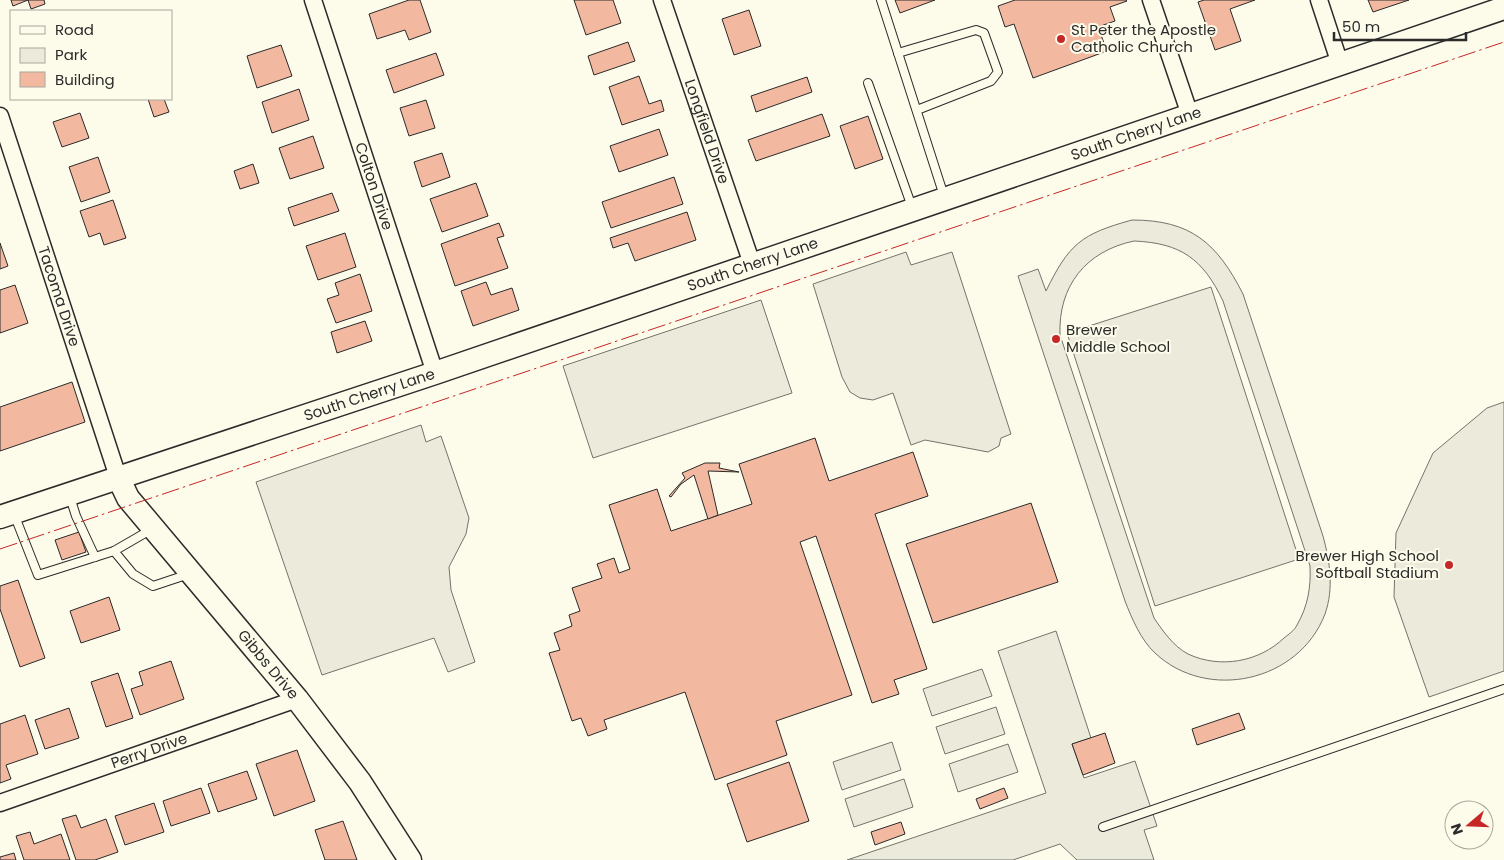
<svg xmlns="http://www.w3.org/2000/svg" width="1504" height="860" viewBox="0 0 1504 860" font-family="Poppins,sans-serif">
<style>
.green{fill:#ecebdb;stroke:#74746e;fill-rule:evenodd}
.parking{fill:#eceadb;stroke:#74746e}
.building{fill:#f2b8a0;stroke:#2b2b2b}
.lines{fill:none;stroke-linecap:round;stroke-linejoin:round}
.lane-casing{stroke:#2b2b2b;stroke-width:10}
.street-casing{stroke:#2b2b2b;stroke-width:19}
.secondary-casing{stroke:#2b2b2b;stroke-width:25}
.lane{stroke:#fdfbea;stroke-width:8}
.street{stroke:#fdfbea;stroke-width:16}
.secondary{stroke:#fdfbea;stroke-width:22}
.power{stroke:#c62828;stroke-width:1;stroke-dasharray:18 4 2.5 4;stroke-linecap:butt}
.poi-dot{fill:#c62828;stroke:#fdfbea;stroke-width:2}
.labels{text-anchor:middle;stroke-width:4;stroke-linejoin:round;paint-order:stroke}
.poi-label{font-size:15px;fill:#2b2b2b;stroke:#fdfbea;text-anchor:start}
.street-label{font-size:15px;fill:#2b2b2b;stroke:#fdfbea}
</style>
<rect width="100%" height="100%" fill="#fdfbea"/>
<g class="green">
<path d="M1132 220C1191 220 1217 243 1243 294L1323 536C1330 562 1334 588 1325 614 1299 682 1207 702 1155 653 1141 640 1132 619 1125 601L1018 276 1038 269 1046 291C1069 244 1081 234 1132 220ZM1134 241C1181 243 1203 259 1223 301L1310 566C1311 587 1308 606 1297 625 1295 630 1289 634 1284 638 1259 662 1220 669 1188 654 1173 646 1163 631 1154 618L1060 335C1058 286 1086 251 1134 241Z"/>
<path d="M1211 287 1299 559 1155 606 1067 333Z"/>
<path d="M1504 402V671L1429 697 1394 597 1396 533 1433 453 1487 408Z"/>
<path d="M982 669 992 696 932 716 923 689Z"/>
<path d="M996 707 1005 734 945 754 936 727Z"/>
<path d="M892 742 901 770 842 790 833 762Z"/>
<path d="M1008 744 1018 772 958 792 949 764Z"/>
<path d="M904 779 913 807 854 827 845 799Z"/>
</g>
<g class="parking">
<path d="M906 252 911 265 952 252 1011 434 1001 438 999 446 988 452 925 440 911 445 893 393 873 400 860 398 850 392 842 377 813 284Z"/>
<path d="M761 300 792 393 593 458 563 366Z"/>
<path d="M421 425 426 442 441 436 469 518 466 534 449 567 451 590 475 662 448 672 434 638 322 675 256 482Z"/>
<path d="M1056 631 1091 738 1072 744 1084 778 1135 761 1157 826 1144 830 1154 860H1077L1060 844 1013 860H847L1046 793 998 651Z"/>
</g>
<g class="building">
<path d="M11 0H44L45 4 31 9 28 0 13 6Z"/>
<path d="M409 0H420L431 32 409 40 405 30 377 39 369 14Z"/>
<path d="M574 0H613L621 23 586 35Z"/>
<path d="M895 0H935L900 13Z"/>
<path d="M1015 0H1126L1127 1 1110 7 1115 21 1098 27 1107 51 1033 78 1014 24 1005 27 998 6Z"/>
<path d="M1204 0H1255L1230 9 1241 41 1215 50 1198 2Z"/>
<path d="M1368 0H1409L1373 12Z"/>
<path d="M749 10 761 46 734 55 722 19Z"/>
<path d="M628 42 635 61 594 75 588 56Z"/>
<path d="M281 45 292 76 257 88 247 56Z"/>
<path d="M436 53 444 75 394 93 386 70Z"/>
<path d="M639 76 649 104 661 100 664 111 622 125 609 87Z"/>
<path d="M807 77 812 92 756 112 751 96Z"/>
<path d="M299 89 309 120 272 133 262 102Z"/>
<path d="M148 99H164L169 112 154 117Z"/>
<path d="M426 100 435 128 409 136 400 108Z"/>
<path d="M80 113 89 138 62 147 53 122Z"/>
<path d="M822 114 830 136 756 161 748 140Z"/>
<path d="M868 116 883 159 855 169 840 126Z"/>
<path d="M659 129 668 155 619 172 610 146Z"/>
<path d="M313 136 324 168 290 179 279 148Z"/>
<path d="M442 153 450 177 422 187 414 162Z"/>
<path d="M98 157 110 192 81 202 69 167Z"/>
<path d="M253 164 259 183 240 189 234 171Z"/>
<path d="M674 177 683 204 611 228 602 202Z"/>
<path d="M476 183 488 216 442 232 430 199Z"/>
<path d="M332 193 339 211 294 226 288 208Z"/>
<path d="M113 200 126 238 104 245 100 233 89 237 80 211Z"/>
<path d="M687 212 696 240 635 261 628 243 613 248 610 238Z"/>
<path d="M499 223 504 236 497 238 508 268 455 286 441 244Z"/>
<path d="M345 233 356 267 318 280 306 246Z"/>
<path d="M0 243 8 266 0 269Z"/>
<path d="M360 274 372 311 336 323 327 299 339 295 335 283Z"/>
<path d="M486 282 491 295 512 288 519 310 473 326 461 291Z"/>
<path d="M15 285 28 323 0 333V290Z"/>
<path d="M365 321 372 341 337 353 331 332Z"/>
<path d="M72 382 85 422 0 451V407Z"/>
<path d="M815 438 829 481 913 452 928 496 875 514 927 669 894 680 899 694 872 703 816 536 800 542 852 695 776 721 787 755 715 780 685 692 604 720 607 729 588 736 581 718 572 721 549 653 560 650 554 633 572 626 569 615 580 611 572 588 602 578 597 564 614 558 619 573 630 569 609 505 657 489 671 531 752 504 739 464Z"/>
<path d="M705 463H720L719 468 739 472 708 471 718 515 708 519 694 475 681 484 671 497 669 496 685 478 682 473Z"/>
<path d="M1031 503 1058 582 933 623 906 544Z"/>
<path d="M79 532 86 552 62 560 55 540Z"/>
<path d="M18 580 45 658 20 667 0 609V586Z"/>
<path d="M109 597 120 630 81 643 70 611Z"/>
<path d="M171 661 184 699 140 715 131 689 143 685 139 672Z"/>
<path d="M118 673 133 718 106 727 91 682Z"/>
<path d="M69 708 79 738 45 749 35 720Z"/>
<path d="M1239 713 1245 729 1197 745 1192 729Z"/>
<path d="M25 715 38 754 6 765 11 779 0 783V724Z"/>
<path d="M1105 733 1115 763 1083 775 1072 744Z"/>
<path d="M297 750 315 801 274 816 256 764Z"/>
<path d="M789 762 809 821 747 842 727 784Z"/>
<path d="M247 771 257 799 218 812 208 784Z"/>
<path d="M201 788 210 813 171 826 163 801Z"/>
<path d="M1004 788 1008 798 980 809 976 799Z"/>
<path d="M154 803 164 832 125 845 115 816Z"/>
<path d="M76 815 81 828 106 819 118 852 95 860H76L62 819Z"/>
<path d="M343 821 357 860H325L315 830Z"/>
<path d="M901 822 905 834 875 845 871 832Z"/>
<path d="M30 832 34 844 61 834 70 860H24L16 836Z"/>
<path d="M14 853 16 860H0V857Z"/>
</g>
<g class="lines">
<defs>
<g id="lane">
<path d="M881 0 944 196"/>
<path d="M898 53 976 30 984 33 998 72 991 81 917 110"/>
<path d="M868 83 912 207"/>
<path d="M70 497 76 516 95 557"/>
<path d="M14 514 38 575 114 551 152 529"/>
<path d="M114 551 133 574 153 586 189 574"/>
<path d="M1103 827 1504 689"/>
</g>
<g id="street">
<path id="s1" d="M313 0 435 373"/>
<path id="s2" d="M662 0 752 264"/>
<path d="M1151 0 1190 115"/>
<path d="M1319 0 1340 64"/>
<path id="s3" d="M0 116 118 477"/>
<path id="s4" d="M0 803 297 699"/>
</g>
<g id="secondary">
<path id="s5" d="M118 477 128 498 297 699 360 782 410 860"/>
<path id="s6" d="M0 517 435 373 1504 8"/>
</g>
</defs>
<use href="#lane" class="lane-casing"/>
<use href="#street" class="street-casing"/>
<use href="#secondary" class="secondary-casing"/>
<use href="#lane" class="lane"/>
<use href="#street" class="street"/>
<use href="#secondary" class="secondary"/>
<path class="power" d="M0 549 1504 42"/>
</g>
<g class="poi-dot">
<circle cx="1061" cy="39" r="5"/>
<circle cx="1056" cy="339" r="5"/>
<circle cx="1449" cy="565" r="5"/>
</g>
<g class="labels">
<g class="poi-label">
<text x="1071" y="35">St Peter the Apostle<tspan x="1071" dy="17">Catholic Church</tspan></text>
<text x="1066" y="335">Brewer<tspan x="1066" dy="17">Middle School</tspan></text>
<text x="1439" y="561" text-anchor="end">Brewer High School<tspan x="1439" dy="17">Softball Stadium</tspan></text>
</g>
<g class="street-label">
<text dy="5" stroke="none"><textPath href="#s2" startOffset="139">Longfield Drive</textPath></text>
<text dy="5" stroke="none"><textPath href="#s6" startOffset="1199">South Cherry Lane</textPath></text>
<text dy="5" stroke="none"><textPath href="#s1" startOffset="196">Colton Drive</textPath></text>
<text dy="5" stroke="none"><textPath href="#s6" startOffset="794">South Cherry Lane</textPath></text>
<text dy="5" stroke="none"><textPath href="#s3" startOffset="190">Tacoma Drive</textPath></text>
<text dy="5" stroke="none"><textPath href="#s6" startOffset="389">South Cherry Lane</textPath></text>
<text dy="5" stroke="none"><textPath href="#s5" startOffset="241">Gibbs Drive</textPath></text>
<text dy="5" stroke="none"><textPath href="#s4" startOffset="158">Perry Drive</textPath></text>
</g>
</g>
<rect x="10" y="10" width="162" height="90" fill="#fdfbea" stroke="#a9a89e"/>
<rect x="20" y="26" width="25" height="8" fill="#fdfbea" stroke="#a9a89e"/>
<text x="55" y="35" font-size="15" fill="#2b2b2b">Road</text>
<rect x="20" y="48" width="25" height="15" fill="#ecebdb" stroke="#a9a89e"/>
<text x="55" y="60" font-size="15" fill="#2b2b2b">Park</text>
<rect x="20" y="72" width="25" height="15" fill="#f2b8a0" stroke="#a9a89e"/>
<text x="55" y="85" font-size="15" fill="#2b2b2b">Building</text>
<g transform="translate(1469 825) rotate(251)"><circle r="24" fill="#fdfbea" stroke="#a9a89e"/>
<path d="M0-4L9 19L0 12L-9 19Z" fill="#c62828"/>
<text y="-8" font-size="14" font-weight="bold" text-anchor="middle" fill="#2b2b2b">N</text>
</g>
<path d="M1334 32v8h132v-8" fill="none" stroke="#2b2b2b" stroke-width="2.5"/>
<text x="1342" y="32" font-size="15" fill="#2b2b2b" stroke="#fdfbea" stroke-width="4" paint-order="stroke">50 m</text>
</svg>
